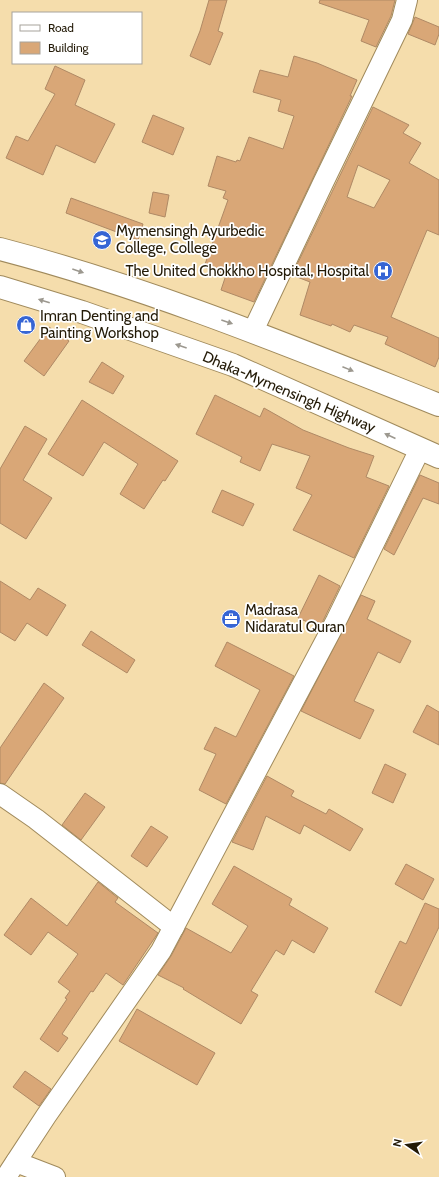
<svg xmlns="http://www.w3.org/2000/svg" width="439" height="1177" viewBox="0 0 439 1177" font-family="Cabin,sans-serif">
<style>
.building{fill:#d9a777;stroke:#af8965;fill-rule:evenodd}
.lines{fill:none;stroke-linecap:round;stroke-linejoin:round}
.street-casing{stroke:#a08a5c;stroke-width:22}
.secondary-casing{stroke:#a08a5c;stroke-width:24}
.street{stroke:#fff;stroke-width:20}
.secondary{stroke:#fff;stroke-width:22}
.oneway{fill:#9c988f}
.labels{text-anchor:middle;stroke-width:3.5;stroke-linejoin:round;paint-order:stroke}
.poi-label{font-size:15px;fill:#231a07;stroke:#fff;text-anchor:start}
.street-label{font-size:15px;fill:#231a07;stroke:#fff}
</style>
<rect width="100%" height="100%" fill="#f5ddac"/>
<g class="building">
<path d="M209 0H227L218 31 223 33 210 65 190 56 200 31Z"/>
<path d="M320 0H395L391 16 376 47 361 41 369 20 319 3Z"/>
<path d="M415 17 439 27V34L435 45 408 34Z"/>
<path d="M294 56 317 63 357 80 350 96H352L254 302 221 290 226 275 204 267 228 200 223 198 226 191 208 186 217 156 236 162 237 160 240 161 249 137 283 149 294 116 278 111 281 100 253 92 260 70 288 77Z"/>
<path d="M55 66 85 80 75 105 115 124 95 163 56 145 43 175 6 158 16 136 28 141 55 94 45 89Z"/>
<path d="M373 107 409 125 403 133 421 143 409 163 439 180V235L427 230 391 317 439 338V357L435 367 385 344 388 337 354 325 350 332 332 324 331 326 300 315 310 282 292 275ZM358 165 390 180 374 208 347 197Z"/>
<path d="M153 115 184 128 173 155 142 142Z"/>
<path d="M153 192 169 195 165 217 149 213Z"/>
<path d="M71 198 143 224 138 240 66 213Z"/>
<path d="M49 327 69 341 44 376 24 361Z"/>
<path d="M102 362 124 376 113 394 89 382Z"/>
<path d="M215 395 260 417 264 408 303 430 349 448 374 456 366 477 389 486 354 558 293 530 312 495 296 488 310 456 272 444 260 471 240 462 242 457 196 434Z"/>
<path d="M82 400 178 461 165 481 163 480 144 509 120 494 138 464 104 442 83 476 48 454Z"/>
<path d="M25 426 47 439 23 480 52 498 26 539 0 523V469Z"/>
<path d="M420 475 439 483V504L423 498 394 555 384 549Z"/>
<path d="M222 490 254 504 243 526 212 512Z"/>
<path d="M319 575 340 586 320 627 298 618Z"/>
<path d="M0 581 30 600 38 588 66 605 47 636 27 623 15 641 0 632Z"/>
<path d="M361 595 375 601 367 619 411 641 400 663 378 652 354 701 374 710 360 739 301 711Z"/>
<path d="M91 631 135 660 127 673 82 645Z"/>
<path d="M227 642 294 676 226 804 199 790 216 754 204 749 215 727 236 737 260 690 215 666Z"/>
<path d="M44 683 64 698 5 784 0 783V748Z"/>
<path d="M427 705 439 712V745L413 732Z"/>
<path d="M385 764 406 774 393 803 372 793Z"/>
<path d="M267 776 294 791 291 796 326 814 329 809 363 829 350 851 304 825 300 834 266 816 253 850 232 842Z"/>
<path d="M85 793 105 807 81 840 62 825Z"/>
<path d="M151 826 168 837 147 867 131 856Z"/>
<path d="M406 864 434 879 423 900 395 884Z"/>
<path d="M234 866 292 899 289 905 328 928 314 953 292 940 284 955 276 950 251 991 258 995 241 1024 183 989 184 988 158 975 171 956 186 928 231 953 248 926 212 904Z"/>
<path d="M98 882 118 898 115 902 158 933 123 985 106 973 93 992 91 991 62 1034 68 1038 58 1052 40 1039 67 999 65 998 70 991 58 982 78 954 48 932 31 955 4 935 31 898 67 926Z"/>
<path d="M425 903 439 909V927L401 1006 375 992 400 941 406 944Z"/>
<path d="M137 1009 215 1053 197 1085 119 1041Z"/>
<path d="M25 1071 51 1089 39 1106 13 1087Z"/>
</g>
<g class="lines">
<defs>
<g id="street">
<path d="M253 331 323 183 402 20 407 0"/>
<path d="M0 794 36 819 174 927"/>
<path d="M16 1162 55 1177"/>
<path d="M6 1177 46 1116 161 951 336 621 420 449"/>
</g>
<g id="secondary">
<path d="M0 249C150 288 295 348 439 405"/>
<path d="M0 287 82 312 233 365 439 457"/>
</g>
</defs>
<use href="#street" class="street-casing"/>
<use href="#secondary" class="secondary-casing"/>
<use href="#street" class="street"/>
<use href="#secondary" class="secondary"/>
</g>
<defs><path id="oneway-solid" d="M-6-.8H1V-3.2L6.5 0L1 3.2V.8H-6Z"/></defs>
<g class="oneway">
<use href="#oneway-solid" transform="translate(78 271) rotate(19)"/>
<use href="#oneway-solid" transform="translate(44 301) rotate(-163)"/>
<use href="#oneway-solid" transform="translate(227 322) rotate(19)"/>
<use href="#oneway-solid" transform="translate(181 346) rotate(-161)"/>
<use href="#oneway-solid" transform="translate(348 369) rotate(22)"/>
<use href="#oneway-solid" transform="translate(390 436) rotate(-156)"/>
</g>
<defs>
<symbol id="university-disc" viewBox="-11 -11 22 22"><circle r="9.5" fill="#3665d4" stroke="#fff"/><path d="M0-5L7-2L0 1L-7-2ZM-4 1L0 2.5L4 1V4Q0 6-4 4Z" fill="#fff"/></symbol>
<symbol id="hospital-disc" viewBox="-11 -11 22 22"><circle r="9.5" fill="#3665d4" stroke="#fff"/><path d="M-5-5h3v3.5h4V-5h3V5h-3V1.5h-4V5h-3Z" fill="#fff"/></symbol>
<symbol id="shop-disc" viewBox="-11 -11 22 22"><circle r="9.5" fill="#3665d4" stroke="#fff"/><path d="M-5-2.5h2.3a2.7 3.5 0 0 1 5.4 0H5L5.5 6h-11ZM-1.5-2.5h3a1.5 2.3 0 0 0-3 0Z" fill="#fff"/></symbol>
<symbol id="office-disc" viewBox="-11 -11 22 22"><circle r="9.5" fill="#3665d4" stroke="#fff"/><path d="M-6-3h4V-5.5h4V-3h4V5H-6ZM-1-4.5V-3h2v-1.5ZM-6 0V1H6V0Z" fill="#fff"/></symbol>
</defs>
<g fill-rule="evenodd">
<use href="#university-disc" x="91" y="229" width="22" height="22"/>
<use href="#hospital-disc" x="372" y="260" width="22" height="22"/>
<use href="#shop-disc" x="15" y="314" width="22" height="22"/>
<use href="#office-disc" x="220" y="608" width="22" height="22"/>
</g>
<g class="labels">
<g class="poi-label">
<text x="116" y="236">Mymensingh Ayurbedic<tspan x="116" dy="17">College, College</tspan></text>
<text x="369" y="276" text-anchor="end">The United Chokkho Hospital, Hospital</text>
<text x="40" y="321">Imran Denting and<tspan x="40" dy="17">Painting Workshop</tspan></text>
<text x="245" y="615">Madrasa<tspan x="245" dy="17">Nidaratul Quran</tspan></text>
</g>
<g class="street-label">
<text transform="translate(289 392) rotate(23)" y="5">Dhaka-Mymensingh Highway</text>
</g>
</g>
<rect x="12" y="12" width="130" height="52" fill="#ffffff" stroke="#a7a39c"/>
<rect x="20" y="25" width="20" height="6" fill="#ffffff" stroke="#a7a39c"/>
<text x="48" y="32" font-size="12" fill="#231a07">Road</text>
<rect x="20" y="42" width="20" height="12" fill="#d9a777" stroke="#a7a39c"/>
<text x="48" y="52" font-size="12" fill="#231a07">Building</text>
<g transform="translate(407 1145) rotate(283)" stroke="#ffffff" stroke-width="3" paint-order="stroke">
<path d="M0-3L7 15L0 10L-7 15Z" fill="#231a07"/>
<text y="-6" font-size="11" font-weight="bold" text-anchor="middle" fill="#231a07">N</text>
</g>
</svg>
